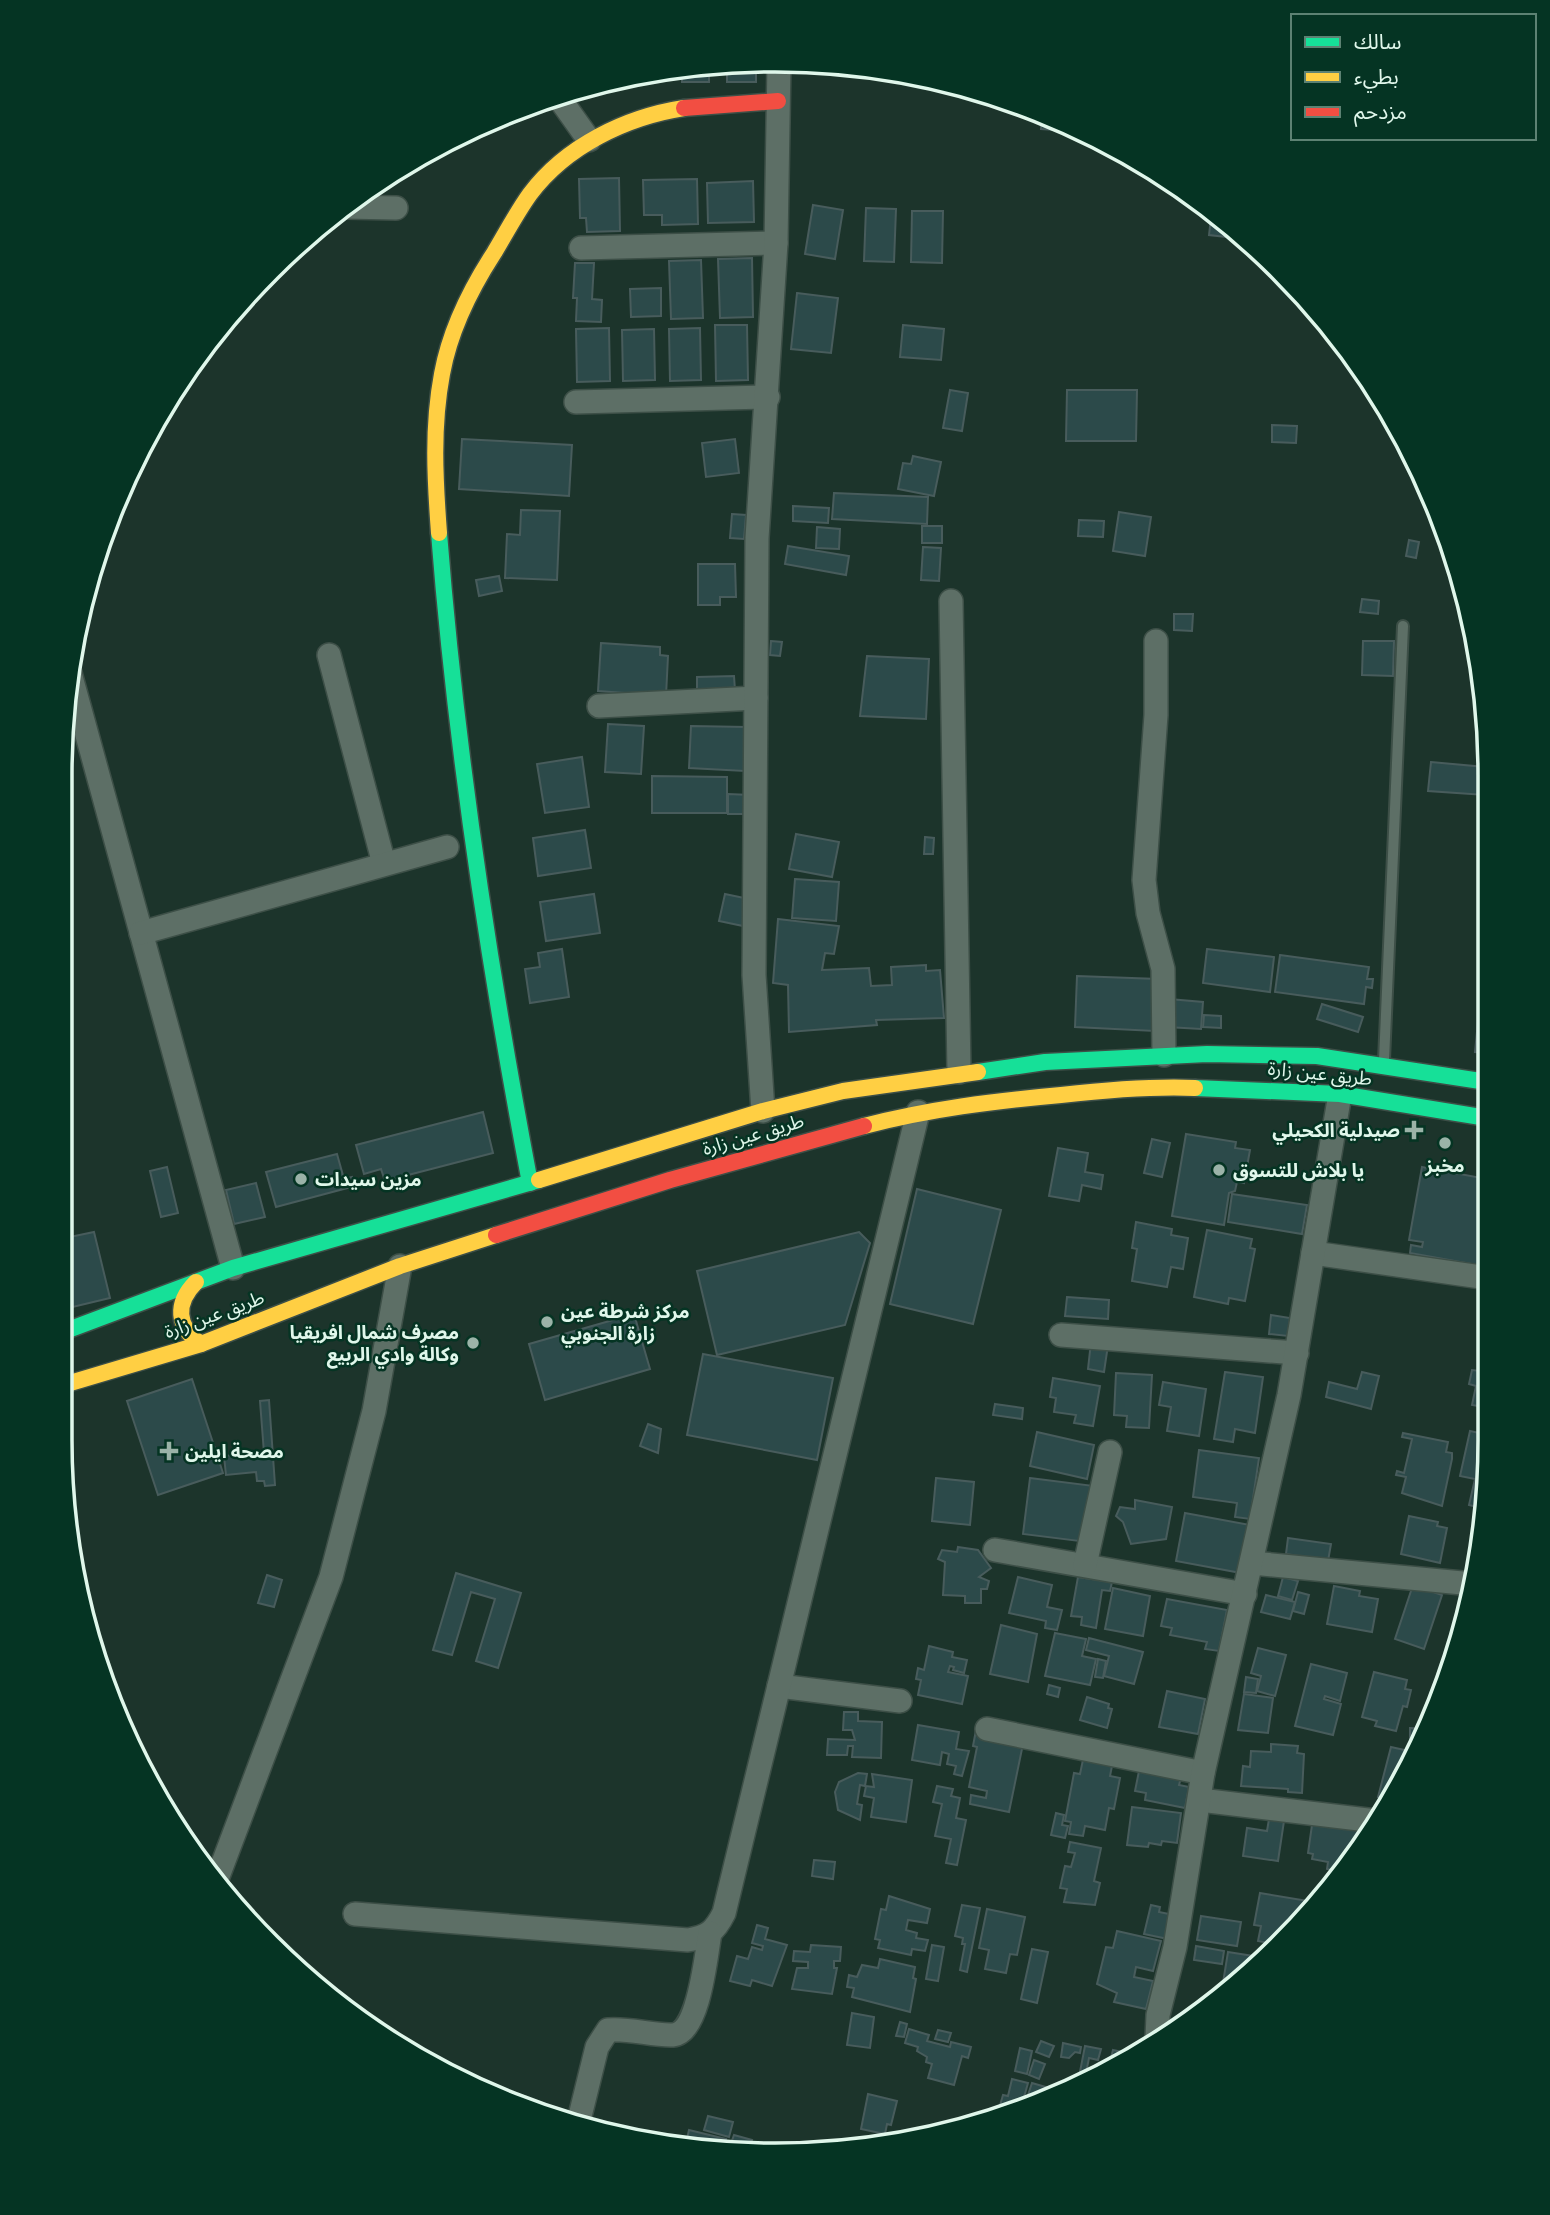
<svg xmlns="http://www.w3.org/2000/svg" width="1550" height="2215" viewBox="0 0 1550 2215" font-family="Signika,'Noto Sans Arabic',sans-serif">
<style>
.building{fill:#2c4a4a;stroke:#485c5c;stroke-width:2}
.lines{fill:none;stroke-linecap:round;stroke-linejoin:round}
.lane-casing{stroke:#3d4f47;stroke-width:14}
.street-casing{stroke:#3d4f47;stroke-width:26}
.fast-casing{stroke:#3d4f47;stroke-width:19}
.slow-casing{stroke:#3d4f47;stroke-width:19}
.jam-casing{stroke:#3d4f47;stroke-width:19}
.lane{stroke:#5d6f66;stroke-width:10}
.street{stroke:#5d6f66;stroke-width:23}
.fast{stroke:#16e098;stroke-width:16}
.slow{stroke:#ffcf43;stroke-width:16}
.jam{stroke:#f24e42;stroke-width:16}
.poi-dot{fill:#9bb3a8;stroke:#053423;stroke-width:2.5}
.labels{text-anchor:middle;stroke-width:5;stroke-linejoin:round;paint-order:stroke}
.street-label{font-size:19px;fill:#e0f7eb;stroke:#053423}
.poi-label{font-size:19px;font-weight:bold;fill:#e0f7eb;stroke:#053423;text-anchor:start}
.rim{fill:none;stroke:#e0f7eb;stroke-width:3.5}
</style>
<rect width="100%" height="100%" fill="#1c342b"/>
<g class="building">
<path d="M756 63V82H727V69H721V64Z"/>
<path d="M709 65V82H682V69H674Z"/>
<path d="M661 70V81L629 82V78Z"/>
<path d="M1042 115 1087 132 1041 129Z"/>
<path d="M619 178 620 231 587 232 586 218H580L579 179Z"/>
<path d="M697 179 698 224 662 225V215H644L643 180Z"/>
<path d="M753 181 754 222 708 223 707 183Z"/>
<path d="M813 205 843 210 835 259 805 254Z"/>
<path d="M866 208 896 209 894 262 864 261Z"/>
<path d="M1212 209 1244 239 1209 235Z"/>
<path d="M912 211H943L942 263 911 262Z"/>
<path d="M752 258 753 317 720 318 718 259Z"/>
<path d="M701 260 703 318 671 319 669 261Z"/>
<path d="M575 263H594L592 299 602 300 601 322 576 321 577 298H573Z"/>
<path d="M661 288V316L631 317 630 289Z"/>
<path d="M797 293 838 298 831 353 791 349Z"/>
<path d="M715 325H747L748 380 716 381Z"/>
<path d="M903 325 944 329 941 360 900 357Z"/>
<path d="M609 328 610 381 577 382 576 329Z"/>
<path d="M700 328 701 380 670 381 669 329Z"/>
<path d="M654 329 655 380 623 381 622 330Z"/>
<path d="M950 390 968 393 962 431 943 428Z"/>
<path d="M1067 390H1137L1136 441H1066Z"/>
<path d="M1272 425 1297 426 1296 443 1272 442Z"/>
<path d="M462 439 572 445 569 496 459 489Z"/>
<path d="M735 439 739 473 706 477 702 443Z"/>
<path d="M913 456 941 462 934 496 898 489 903 463 911 464Z"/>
<path d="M834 493 928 497 927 524 832 519Z"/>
<path d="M793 506 829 508 828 523 793 521Z"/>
<path d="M521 510 560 511 557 580 505 578 507 534 520 535Z"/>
<path d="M1119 512 1151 517 1145 556 1113 551Z"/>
<path d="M732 514 746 515 744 539 730 538Z"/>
<path d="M1079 520 1104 521 1103 537 1078 536Z"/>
<rect x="922" y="526" width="20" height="17"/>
<path d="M817 527 840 529 839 549 816 548Z"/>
<path d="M1409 540 1419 542 1416 558 1406 556Z"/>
<path d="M788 546 849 556 846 575 785 564Z"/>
<path d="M923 547 941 548 939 581 921 580Z"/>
<path d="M698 564H735L736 597H720V605H698Z"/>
<path d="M499 576 502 591 479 596 476 580Z"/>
<path d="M1362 599 1379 601 1378 614 1360 612Z"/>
<path d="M1174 614H1193L1192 631 1174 630Z"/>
<path d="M771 641 782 642 780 656 770 655Z"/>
<path d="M1363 641H1394L1393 676 1362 675Z"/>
<path d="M601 643 660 647V655L668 656 666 696 598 691Z"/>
<path d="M867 656 929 659 926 719 860 716Z"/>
<path d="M734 676 735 690 697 691V677Z"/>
<path d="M608 724 644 726 641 774 605 772Z"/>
<path d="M691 726 747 727 745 771 689 768Z"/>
<path d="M582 757 589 807 545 813 537 764Z"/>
<path d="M1431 762 1485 767V795L1428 791Z"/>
<path d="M652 776 727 777V813H652Z"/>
<path d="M728 794 750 795V814H728Z"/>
<path d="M585 830 591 868 538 876 533 838Z"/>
<path d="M796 834 839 842 832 877 789 869Z"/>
<path d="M925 837 934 838 933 854H924Z"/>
<path d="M795 879 839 882 836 921 792 918Z"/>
<path d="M594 894 600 933 546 941 540 902Z"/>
<path d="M725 894 749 899 743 926 719 921Z"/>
<path d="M778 919 839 926 834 954 825 953 822 970 869 968 871 986 892 985 891 967 926 965V971L940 970 944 1018 876 1020 877 1025 789 1032 788 985 773 983Z"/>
<path d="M562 949 569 997 530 1003 525 969 540 967 538 953Z"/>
<path d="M1207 949 1274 957 1270 992 1203 983Z"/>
<path d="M1280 955 1369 967 1367 979H1373L1372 988 1366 987 1364 1004 1275 992Z"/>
<path d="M1077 976 1158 979 1155 1031 1075 1027Z"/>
<path d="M1169 999 1203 1002 1201 1029 1167 1027Z"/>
<path d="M1480 1001 1486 1002V1053L1475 1052Z"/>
<path d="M1322 1004 1363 1017 1358 1032 1317 1019Z"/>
<path d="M1204 1015 1221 1016V1028L1203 1027Z"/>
<path d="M483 1112 493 1153 385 1181 381 1169 364 1174 356 1145Z"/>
<path d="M1186 1134 1236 1142 1235 1148 1250 1150 1244 1183 1237 1182 1235 1191 1229 1193 1224 1225 1172 1216Z"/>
<path d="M1152 1139 1170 1143 1162 1177 1144 1173Z"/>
<path d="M1058 1148 1088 1153 1085 1172 1103 1175 1101 1189 1082 1185 1079 1201 1049 1196Z"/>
<path d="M337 1154 344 1179 352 1177 355 1186 276 1207 266 1172Z"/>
<path d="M167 1167 178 1213 161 1217 150 1171Z"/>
<path d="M1422 1167 1487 1179 1488 1267 1410 1253 1411 1245 1422 1247 1423 1242 1409 1240Z"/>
<path d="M256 1183 265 1217 234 1224 226 1190Z"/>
<path d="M917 1189 1001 1210 973 1324 890 1304Z"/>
<path d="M1232 1194 1307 1205 1302 1234 1228 1222Z"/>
<path d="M1136 1222 1172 1229 1171 1235 1188 1238 1183 1269 1171 1267 1167 1287 1132 1281 1137 1249 1132 1248Z"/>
<path d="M1207 1230 1252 1239 1250 1248 1255 1249 1245 1301 1229 1298 1228 1304 1194 1297Z"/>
<path d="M94 1232 110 1298 60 1310V1239Z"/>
<path d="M859 1232 870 1243 845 1325 717 1355 697 1271Z"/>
<path d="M1067 1297 1109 1300 1108 1319 1065 1316Z"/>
<path d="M634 1314 650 1369 545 1400 529 1344Z"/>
<path d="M1271 1315 1290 1318 1288 1336 1269 1334Z"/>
<path d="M1091 1342 1108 1345 1104 1372 1088 1369Z"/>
<path d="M703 1354 833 1378 817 1460 687 1435Z"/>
<path d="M1484 1354 1488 1355 1489 1416 1482 1414 1484 1407 1472 1405 1476 1386 1469 1384 1472 1370 1480 1371Z"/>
<path d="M1225 1372 1263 1377 1255 1433 1235 1429 1233 1442 1214 1439Z"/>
<path d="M1362 1372 1379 1376 1371 1409 1326 1397 1329 1382 1357 1389Z"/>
<path d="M1116 1373 1152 1375 1149 1428 1126 1427 1127 1416 1114 1415Z"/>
<path d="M1053 1378 1100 1386 1093 1426 1074 1423 1076 1415 1054 1412 1056 1398 1050 1397Z"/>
<path d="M192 1379 223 1473 158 1495 127 1401Z"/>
<path d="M1163 1382 1206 1389 1199 1436 1167 1431 1171 1407 1159 1405Z"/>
<path d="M269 1400 275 1485 265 1486 264 1481H257L256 1472 226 1475 224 1456 264 1453 260 1401Z"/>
<path d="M995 1404 1023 1408 1022 1419 993 1415Z"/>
<path d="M648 1424 661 1429 658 1453 640 1446Z"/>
<path d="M1470 1431 1489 1435V1486L1485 1509 1469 1505 1475 1479 1460 1476Z"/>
<path d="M1037 1432 1094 1445 1087 1479 1030 1466Z"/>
<path d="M1403 1433 1448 1442 1446 1452 1452 1453V1459L1442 1506 1402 1493 1406 1477 1396 1475 1397 1471 1404 1473 1412 1439 1402 1437Z"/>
<path d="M1199 1450 1259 1458 1250 1519 1235 1517 1237 1503 1193 1497Z"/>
<path d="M936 1478 974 1482 970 1525 932 1521Z"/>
<path d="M1030 1478 1094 1486 1087 1542 1023 1534Z"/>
<path d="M1135 1500 1172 1507 1166 1539 1131 1544 1123 1522 1116 1516 1120 1507 1135 1509Z"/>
<path d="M1185 1513 1250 1525 1241 1573 1176 1561Z"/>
<path d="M1409 1516 1438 1522 1437 1526 1447 1528 1440 1563 1401 1554Z"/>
<path d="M1288 1538 1331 1544 1328 1561 1286 1554Z"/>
<path d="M958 1547 978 1550 991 1568 979 1577 989 1581 987 1589H981V1603H965V1596L943 1595 945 1562 938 1559 942 1550 957 1552Z"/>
<path d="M456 1573 521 1593 498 1668 476 1661 495 1599 471 1592 452 1655 433 1650Z"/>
<path d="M267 1575 282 1580 274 1607 258 1603Z"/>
<path d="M1018 1577 1052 1585 1047 1607 1062 1610 1057 1630 1045 1628 1046 1621 1009 1613Z"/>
<path d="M1078 1577 1112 1582 1110 1591 1102 1590 1096 1628 1081 1625 1082 1617 1071 1616Z"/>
<path d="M1283 1577 1298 1581 1292 1600 1278 1596Z"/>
<path d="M1413 1585 1442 1595 1424 1649 1395 1639Z"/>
<path d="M1334 1586 1360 1591 1359 1596 1378 1599 1372 1632 1327 1624Z"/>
<path d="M1113 1588 1150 1596 1143 1636 1105 1629Z"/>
<path d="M1298 1592 1309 1595 1304 1614 1293 1611Z"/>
<path d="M1266 1595 1295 1602 1290 1619 1261 1612Z"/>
<path d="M1167 1599 1227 1610 1219 1651 1205 1649 1207 1642 1170 1635 1172 1628 1161 1626Z"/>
<path d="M1001 1625 1037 1634 1028 1682 990 1674Z"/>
<path d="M1055 1633 1086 1639 1082 1656 1096 1659 1090 1685 1045 1676Z"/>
<path d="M1455 1637 1461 1638 1452 1663 1448 1662Z"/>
<path d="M1089 1638 1143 1652 1134 1684 1104 1676 1109 1656 1086 1650Z"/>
<path d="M929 1646 953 1652 952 1657 967 1660 964 1673 953 1670 954 1667 950 1666 948 1672 968 1676 962 1704 918 1695 921 1680 916 1679 918 1668 924 1670Z"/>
<path d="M1258 1648 1286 1655 1275 1696 1257 1691 1261 1676 1251 1673Z"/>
<path d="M1098 1659 1106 1661 1103 1678 1095 1677Z"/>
<path d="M1311 1664 1347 1673 1340 1701 1325 1696 1324 1699 1341 1704 1333 1735 1295 1726Z"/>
<path d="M1374 1672 1407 1680 1405 1689 1411 1690 1407 1707 1403 1706 1396 1731 1375 1726 1377 1721 1362 1717Z"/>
<path d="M1246 1677 1258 1679 1256 1693 1244 1692Z"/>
<path d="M1049 1685 1060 1688 1058 1697 1047 1694Z"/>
<path d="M1167 1691 1205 1699 1198 1734 1159 1727Z"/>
<path d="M1244 1694 1273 1698 1268 1733 1238 1730Z"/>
<path d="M1087 1697 1109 1704 1108 1708 1112 1709 1107 1728 1080 1720Z"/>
<path d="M844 1712H858V1721L882 1722 881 1758 852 1757 853 1746H848L847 1755H827L828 1739 855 1740 852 1730H843Z"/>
<path d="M918 1725 959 1732 956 1749 969 1751 962 1776 954 1774 956 1766 947 1764 949 1754 942 1752 940 1765 912 1760Z"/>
<path d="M1410 1728 1425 1729 1422 1743H1410Z"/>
<path d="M976 1730 1023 1744 1009 1812 970 1804 971 1795 986 1798 987 1791 969 1787 977 1747 973 1746Z"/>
<path d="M1271 1744 1298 1746 1297 1753 1304 1754 1302 1793 1288 1792V1789L1241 1786 1243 1766 1250 1767 1251 1751 1271 1752Z"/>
<path d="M1391 1747 1418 1753 1389 1800 1378 1797Z"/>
<path d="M1084 1755 1113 1761 1110 1776 1120 1778 1114 1809 1109 1808 1105 1830 1085 1826 1083 1836 1069 1834 1071 1822 1065 1821 1074 1773 1080 1774Z"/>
<path d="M1140 1766 1182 1774 1179 1785 1189 1787 1185 1808 1145 1800 1146 1793 1135 1791Z"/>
<path d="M858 1773 867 1774 865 1786 860 1785 857 1804 862 1805 860 1820 838 1810 835 1792 839 1782Z"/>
<path d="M872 1774 912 1780 906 1822 871 1817 874 1798 864 1796 866 1786 874 1787Z"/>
<path d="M937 1786 953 1789 951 1796 960 1798 956 1818 966 1820 957 1865 946 1863 951 1839 935 1836 942 1804 933 1802Z"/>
<path d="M1132 1807 1181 1813 1177 1843 1162 1841 1161 1845 1149 1843 1148 1847 1127 1845Z"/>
<path d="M1056 1813 1064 1815 1062 1825 1068 1826 1065 1838 1051 1835Z"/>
<path d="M1313 1818 1360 1825 1355 1856 1345 1872 1327 1869 1328 1862 1312 1859 1313 1854 1308 1853Z"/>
<path d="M1269 1819 1284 1821 1278 1861 1243 1856 1247 1828 1267 1831Z"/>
<path d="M1070 1842 1101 1848 1094 1881 1100 1883 1095 1905 1064 1902 1067 1889 1060 1888 1065 1866 1071 1867 1075 1853 1068 1852Z"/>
<path d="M814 1860 835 1862 833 1879 812 1876Z"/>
<path d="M1260 1893 1308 1901 1307 1904 1314 1906 1291 1931 1282 1930 1278 1945 1258 1941 1261 1926 1254 1925Z"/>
<path d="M889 1896 930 1909 927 1923 908 1920 906 1930 917 1933 916 1938 928 1940 925 1951 912 1949 911 1955 878 1948 880 1940 875 1939 881 1909 886 1910Z"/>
<path d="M962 1905 980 1908 967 1972 960 1970 965 1944H962L963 1938 955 1936Z"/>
<path d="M1151 1905 1160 1907 1159 1912 1174 1915 1168 1939 1144 1934Z"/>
<path d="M987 1909 1025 1917 1017 1955 1010 1954 1006 1973 985 1969 989 1950 979 1948Z"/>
<path d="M1201 1916 1241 1922 1237 1946 1197 1940Z"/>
<path d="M757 1925 768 1928 765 1939 787 1945 772 1986 752 1980 750 1986 730 1981 737 1956 748 1959 752 1947 762 1950 763 1946 752 1943Z"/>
<path d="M1117 1931 1161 1941 1153 1971 1136 1967 1134 1977 1153 1981 1146 2009 1114 2002 1117 1993 1097 1984 1106 1947 1113 1948Z"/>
<path d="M811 1945 841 1947 840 1961H834V1968H837L832 1994 792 1989 797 1968H808V1962L793 1961 794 1951 810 1952Z"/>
<path d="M932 1945 944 1947 938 1981 926 1979Z"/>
<path d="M1196 1946 1224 1951 1222 1964 1194 1960Z"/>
<path d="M1032 1949 1048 1952 1037 2003 1021 1999Z"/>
<path d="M1228 1952 1266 1958 1247 1978 1221 1995Z"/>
<path d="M880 1959 915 1967 913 1978 916 1979 910 2012 852 1997 854 1988 847 1987 849 1975 857 1977 862 1965 878 1968Z"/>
<path d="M852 2013 874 2017 870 2048 847 2045Z"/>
<path d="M900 2022 907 2024 904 2037 896 2036Z"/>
<path d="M909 2029 929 2035 927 2041 950 2047 951 2042 971 2047 968 2058 962 2056 954 2085 928 2078 932 2064 926 2062 927 2057 917 2051 918 2047 905 2043Z"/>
<path d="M938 2030 951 2033 948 2042 935 2039Z"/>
<path d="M1041 2041 1054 2046 1049 2057 1036 2052Z"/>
<path d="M1063 2043 1081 2047 1080 2053 1075 2052 1069 2058 1061 2057Z"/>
<path d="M1085 2046 1101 2049 1098 2060 1089 2058 1084 2083 1078 2082Z"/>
<path d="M1020 2048 1032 2051 1027 2074 1015 2071Z"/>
<path d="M1113 2050 1132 2054 1108 2070Z"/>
<path d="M1034 2060 1045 2064 1039 2079 1029 2075Z"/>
<path d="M1012 2079 1028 2083 1021 2108 997 2116 1003 2095 1008 2096Z"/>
<path d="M1032 2083 1063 2092V2093L1024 2107Z"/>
<path d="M868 2094 897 2101 891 2125 887 2124 885 2134 861 2129Z"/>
<path d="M708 2116 733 2122 729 2137 704 2130Z"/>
<path d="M689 2130 726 2139 724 2149 686 2143Z"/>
<path d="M734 2135 752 2140 749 2149H729Z"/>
</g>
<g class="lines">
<defs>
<path id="lane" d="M1384 1060 1403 626"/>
<g id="street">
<path d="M557 95 589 140"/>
<path d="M345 207 396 208"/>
<path d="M581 248 776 243"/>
<path d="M576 402 768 397"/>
<path d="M951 601 959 1072"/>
<path d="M1156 641V715L1144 880 1148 913 1163 969 1164 1055"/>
<path d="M329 655 384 864"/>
<path d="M70 673 233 1268"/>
<path d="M599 706 756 698"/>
<path d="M141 933 447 847"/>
<path d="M763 1111 754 975 757 538 776 243 779 62"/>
<path d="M1313 1253 1488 1278"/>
<path d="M1061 1335 1297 1353"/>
<path d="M995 1550 1245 1594"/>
<path d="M1252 1563 1473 1584"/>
<path d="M1085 1565 1110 1452"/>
<path d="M779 1686 900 1701"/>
<path d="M987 1729 1203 1773"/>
<path d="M1200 1800 1376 1821"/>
<path d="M217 1879 331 1577 374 1411 400 1266"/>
<path d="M355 1914 688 1940C708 1937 715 1931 724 1913L918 1112"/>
<path d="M1157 2038 1158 2015 1175 1947 1203 1773 1289 1395 1340 1094"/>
<path d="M581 2112 597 2047 608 2030C630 2028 653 2036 673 2035 699 2033 706 1955 710 1933"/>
</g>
<g id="fast">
<path d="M439 533C456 752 489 967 530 1183"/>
<path d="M978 1072 1045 1062 1207 1054 1317 1056 1487 1082"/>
<path d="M1195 1088 1340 1094 1487 1118"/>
<path d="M60 1333 233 1268 539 1180"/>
</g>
<g id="slow">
<path d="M439 533C435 479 432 427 442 374 450 330 470 290 494 253 506 233 517 212 530 194 566 146 626 117 684 108"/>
<path d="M864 1126C929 1109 994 1101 1061 1095 1106 1090 1150 1086 1195 1088"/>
<path d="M539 1180 763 1111 843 1091 978 1072"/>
<path d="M196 1282C175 1303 176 1327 201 1344"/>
<path d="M60 1386 201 1344 400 1266 496 1235"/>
</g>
<g id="jam">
<path d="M684 108 778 101"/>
<path d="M496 1235 670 1180 864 1126"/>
</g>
</defs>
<use href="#lane" class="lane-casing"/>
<use href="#street" class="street-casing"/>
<use href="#fast" class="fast-casing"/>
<use href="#slow" class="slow-casing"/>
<use href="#jam" class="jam-casing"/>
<use href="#lane" class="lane"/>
<use href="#street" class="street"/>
<use href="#fast" class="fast"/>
<use href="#slow" class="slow"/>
<use href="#jam" class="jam"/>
</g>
<g class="poi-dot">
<path d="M1410.5 1119.5h7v7h7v7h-7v7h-7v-7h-7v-7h7z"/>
<circle cx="1445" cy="1143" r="7"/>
<circle cx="1219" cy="1170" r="7"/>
<circle cx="301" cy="1179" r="7"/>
<circle cx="547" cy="1322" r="7"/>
<circle cx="473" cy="1343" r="7"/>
<path d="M165.5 1440.5h7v7h7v7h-7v7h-7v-7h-7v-7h7z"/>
</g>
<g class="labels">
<g class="street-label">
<text transform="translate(1320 1073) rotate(6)" y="7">طريق عين زارة</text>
<text transform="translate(753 1134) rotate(-16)" y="7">طريق عين زارة</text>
<text transform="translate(214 1314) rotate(-20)" y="7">طريق عين زارة</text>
</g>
<g class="poi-label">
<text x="1400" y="1137" text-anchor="end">صيدلية الكحيلي</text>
<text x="1445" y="1172" text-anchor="middle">مخبز</text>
<text x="1233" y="1177">يا بلاش للتسوق</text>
<text x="315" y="1186">مزين سيدات</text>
<text x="561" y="1318">مركز شرطة عين<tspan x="561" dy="22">زارة الجنوبي</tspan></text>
<text x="459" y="1339" text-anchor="end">مصرف شمال افريقيا<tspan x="459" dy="22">وكالة وادي الربيع</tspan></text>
<text x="185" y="1458">مصحة ايلين</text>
</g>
</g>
<path d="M0 0H1550V2215H0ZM775 72H775A703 703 0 0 1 1478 775V1440A703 703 0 0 1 775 2143H775A703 703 0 0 1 72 1440V775A703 703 0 0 1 775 72Z" fill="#053423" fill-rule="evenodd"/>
<path class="rim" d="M775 72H775A703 703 0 0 1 1478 775V1440A703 703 0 0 1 775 2143H775A703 703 0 0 1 72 1440V775A703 703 0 0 1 775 72Z"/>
<rect x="1291" y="14" width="245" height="126" fill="#053423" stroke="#5d8273" stroke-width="2"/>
<rect x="1305" y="37" width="35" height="10" fill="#16e098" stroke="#5d8273" stroke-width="2"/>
<text x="1354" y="49" font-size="21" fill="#e0f7eb">سالك</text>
<rect x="1305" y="72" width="35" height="10" fill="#ffcf43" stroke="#5d8273" stroke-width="2"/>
<text x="1354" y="84" font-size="21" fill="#e0f7eb">بطيء</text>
<rect x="1305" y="107" width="35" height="10" fill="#f24e42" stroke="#5d8273" stroke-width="2"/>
<text x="1354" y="119" font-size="21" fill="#e0f7eb">مزدحم</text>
</svg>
